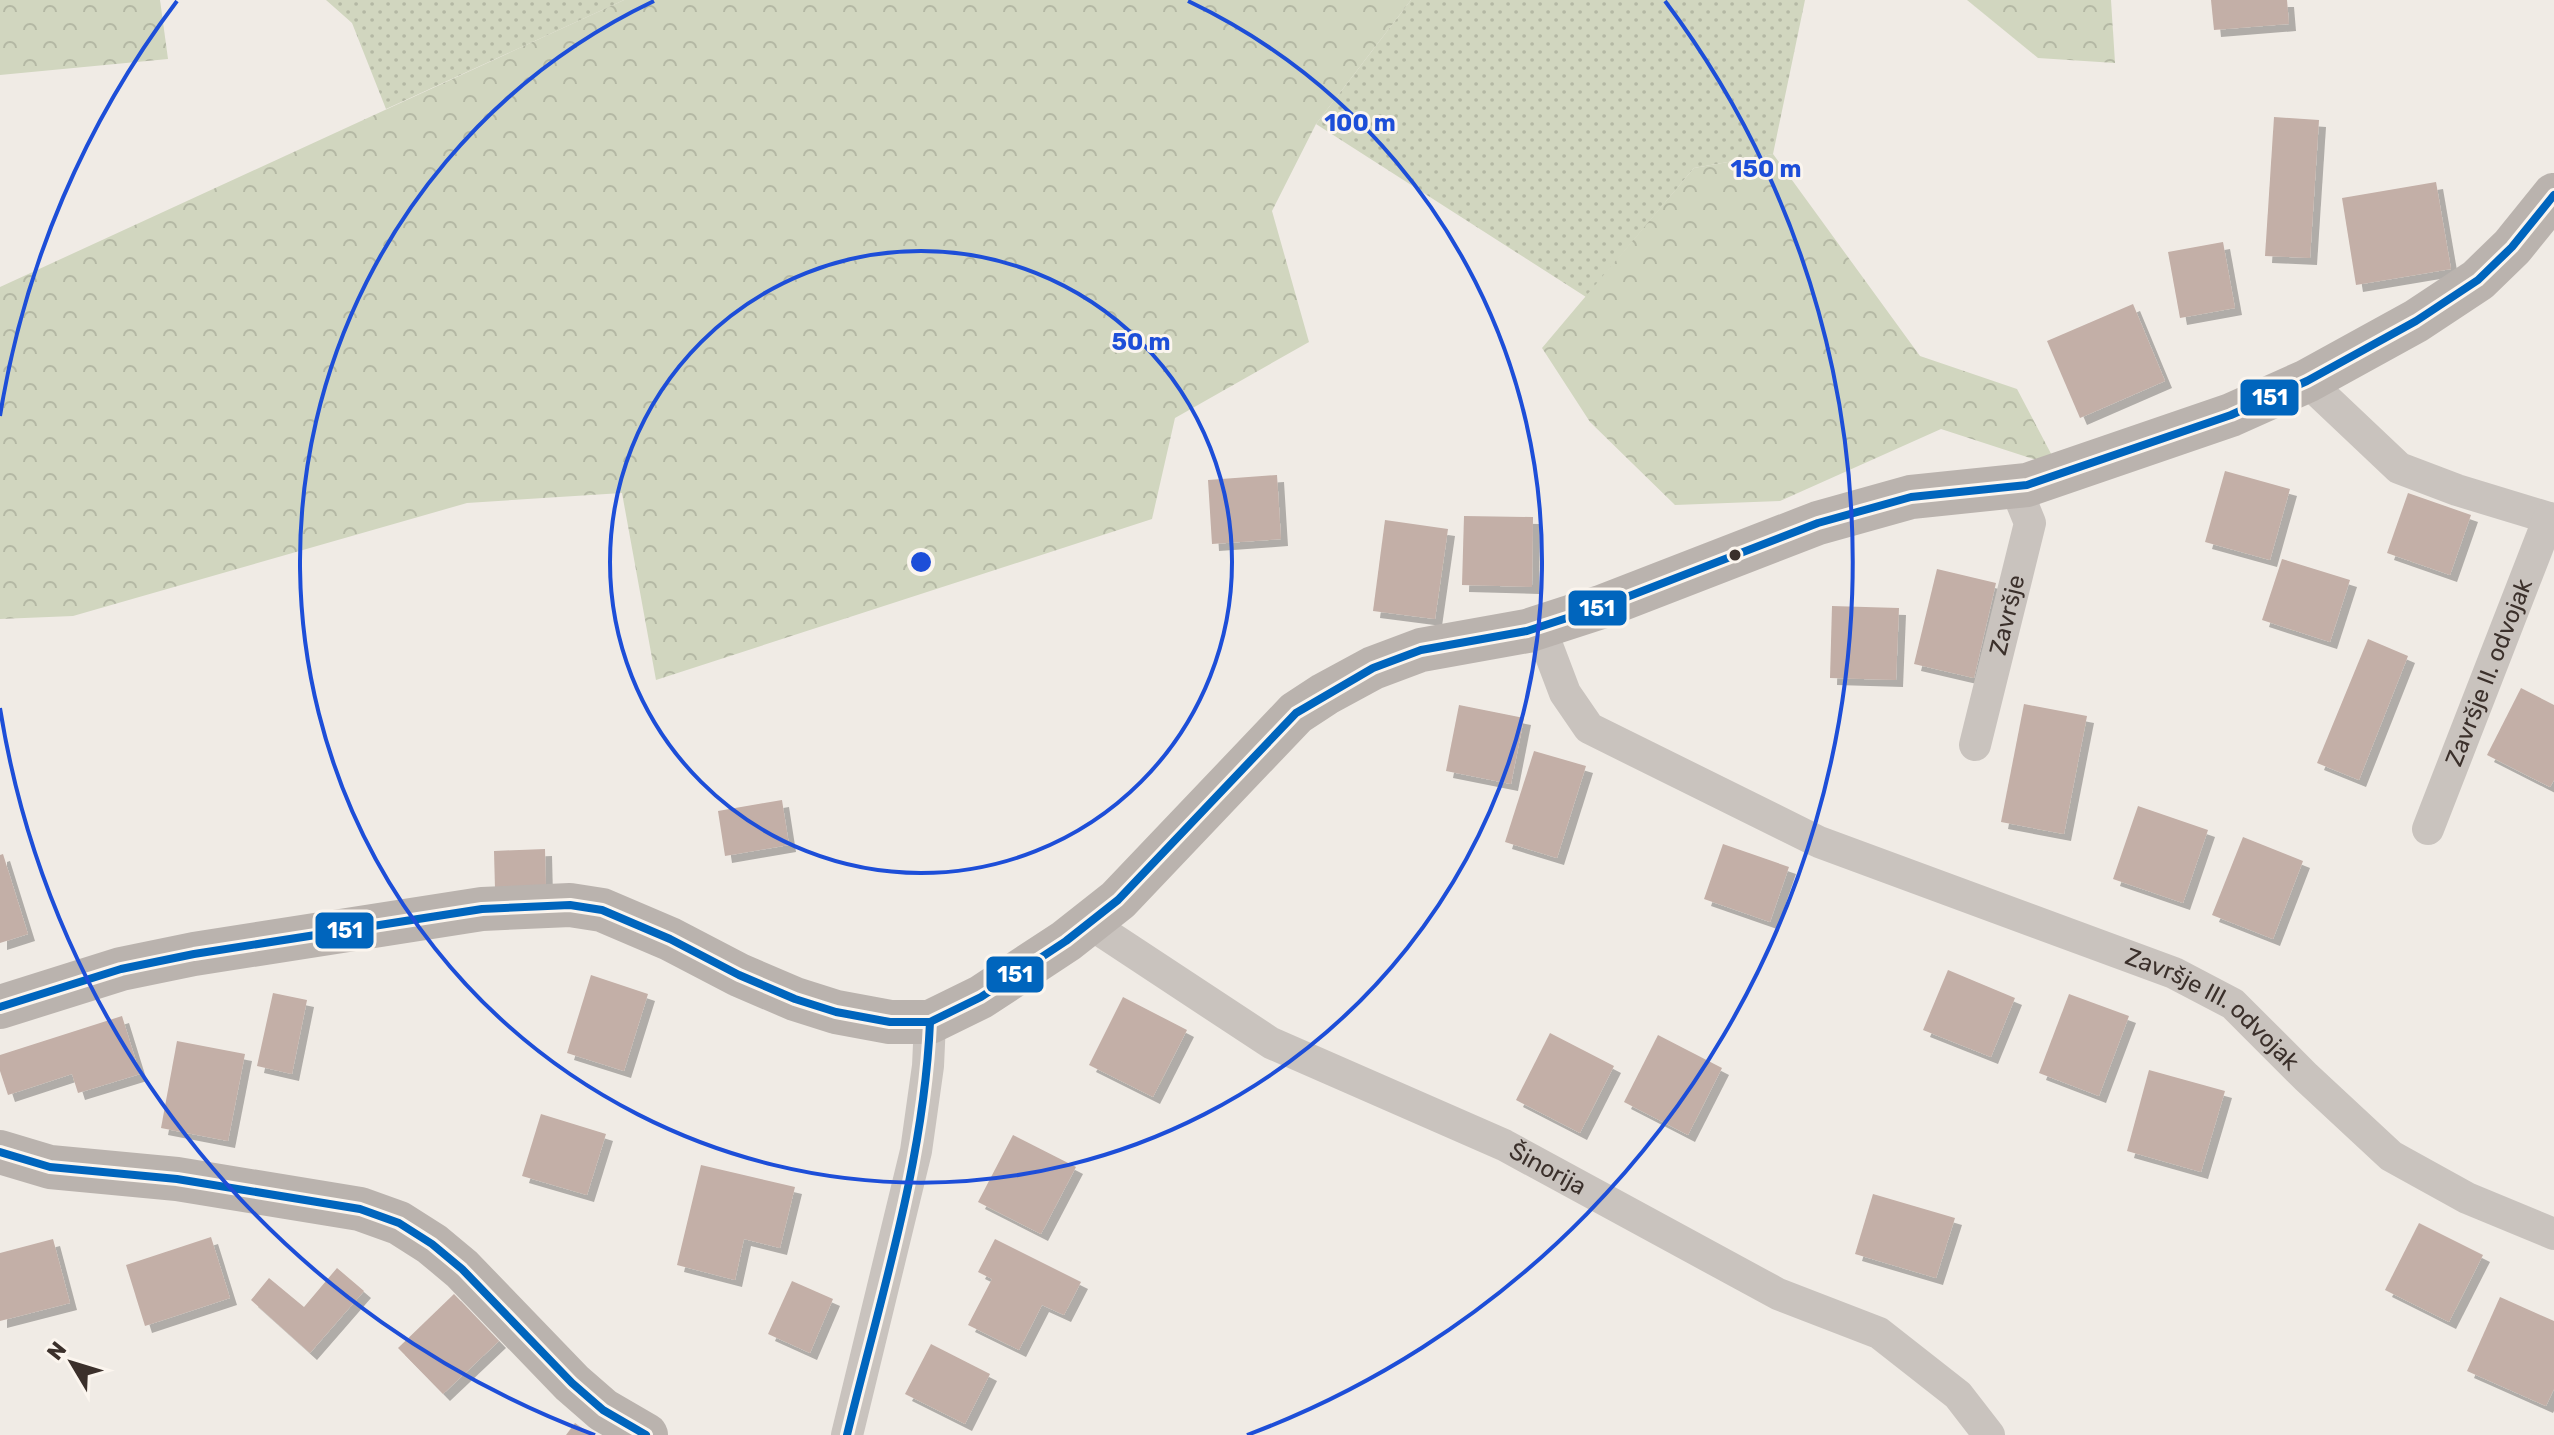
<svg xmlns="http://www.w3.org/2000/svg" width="2554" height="1435" viewBox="0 0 2554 1435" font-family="Rubik,sans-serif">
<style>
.grass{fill:url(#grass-dots)}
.forest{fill:url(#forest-crowns)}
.building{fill:#c3afa7;filter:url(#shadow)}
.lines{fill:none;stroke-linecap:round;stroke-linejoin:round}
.street{stroke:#c9c3be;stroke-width:32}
.secondary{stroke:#bab3ae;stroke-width:44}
.bus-1-casing{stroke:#fbf5ee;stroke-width:14}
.bus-1{stroke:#0065bd;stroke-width:8}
.ring{fill:none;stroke:#1d4ed8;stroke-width:4}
.bus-dot{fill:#3b302b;stroke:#fbf5ee;stroke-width:3}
.labels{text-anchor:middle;stroke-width:6;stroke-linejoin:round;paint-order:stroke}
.street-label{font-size:24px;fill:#3b302b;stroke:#fbf5ee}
.centre{fill:#1d4ed8;stroke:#fbf5ee;stroke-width:4}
.ring-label{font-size:24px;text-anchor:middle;font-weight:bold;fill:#1d4ed8;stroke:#fbf5ee;stroke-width:6;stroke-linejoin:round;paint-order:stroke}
.line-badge{stroke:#fbf5ee;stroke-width:3}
.badge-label{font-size:22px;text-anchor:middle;font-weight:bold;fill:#fff}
</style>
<defs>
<pattern id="grass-dots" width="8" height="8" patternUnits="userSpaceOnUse" patternTransform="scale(2)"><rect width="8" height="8" fill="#d1d6bf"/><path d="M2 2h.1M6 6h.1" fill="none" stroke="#b4b8a4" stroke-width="1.8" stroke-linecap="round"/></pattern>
<pattern id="forest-crowns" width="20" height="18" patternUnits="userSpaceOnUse" patternTransform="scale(2)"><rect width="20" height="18" fill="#d1d6bf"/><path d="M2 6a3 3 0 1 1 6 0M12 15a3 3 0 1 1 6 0" fill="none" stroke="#b4b8a4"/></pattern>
<filter id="shadow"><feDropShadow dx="7" dy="7" stdDeviation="0" flood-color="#0004"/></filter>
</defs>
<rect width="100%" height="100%" fill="#f0ebe5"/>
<g class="grass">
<path d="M326 0H624L386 109 352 23Z"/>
<path d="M1411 0H1805L1773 154 1694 168 1586 297 1316 124Z"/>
</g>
<g class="forest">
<path d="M0 0H160L168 59 0 75Z"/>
<path d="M624 0H1411L1316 124 1272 211 1309 342 1175 418 1152 519 656 680 622 493 467 503 73 616 0 619V287Z"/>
<path d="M1967 0H2111L2115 63 2038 58Z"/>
<path d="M1773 154 1920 356 2017 389 2058 467 1941 429 1780 501 1675 505 1590 422 1542 348 1694 168Z"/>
</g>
<g class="building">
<path d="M2211 0H2287L2289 24 2214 30Z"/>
<path d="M2274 117 2319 120 2310 258 2265 256Z"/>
<path d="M2436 182 2451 269 2356 285 2342 198Z"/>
<path d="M2223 242 2235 308 2180 318 2168 252Z"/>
<path d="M2133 304 2165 381 2080 418 2047 341Z"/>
<path d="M2225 471 2290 489 2270 560 2205 542Z"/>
<path d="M1277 475 1281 539 1212 544 1208 480Z"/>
<path d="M2408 493 2471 515 2450 575 2387 553Z"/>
<path d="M1464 516 1533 517 1532 587 1462 585Z"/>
<path d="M1385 520 1448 529 1435 619 1373 611Z"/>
<path d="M2282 559 2350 580 2330 642 2262 620Z"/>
<path d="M1937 569 1996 583 1974 678 1914 664Z"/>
<path d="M1832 606 1899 608 1896 680 1830 678Z"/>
<path d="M2368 639 2408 656 2359 780 2317 763Z"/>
<path d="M2521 688 2554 705V780L2550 787 2487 755Z"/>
<path d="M2024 704 2087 716 2064 834 2001 822Z"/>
<path d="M1459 705 1524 718 1511 784 1446 771Z"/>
<path d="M1534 751 1586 766 1557 858 1505 842Z"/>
<path d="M782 800 789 845 725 856 718 811Z"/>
<path d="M2138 806 2208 830 2183 903 2113 879Z"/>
<path d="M2243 837 2303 861 2273 939 2212 915Z"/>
<path d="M1723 844 1789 867 1770 922 1704 899Z"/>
<path d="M545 849 546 889H495L494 851Z"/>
<path d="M3 854 28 934 0 943V855Z"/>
<path d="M1948 970 2015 998 1991 1057 1923 1030Z"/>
<path d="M591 975 648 994 624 1071 567 1053Z"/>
<path d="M273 993 307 1000 292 1074 257 1066Z"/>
<path d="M2069 994 2129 1016 2099 1096 2039 1073Z"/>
<path d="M1123 997 1187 1030 1153 1097 1089 1065Z"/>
<path d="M122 1016 140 1074 78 1093 72 1074 8 1095 0 1071V1055Z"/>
<path d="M1550 1033 1614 1066 1580 1133 1516 1100Z"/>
<path d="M1658 1035 1722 1068 1688 1135 1624 1102Z"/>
<path d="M177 1041 245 1054 228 1141 161 1128Z"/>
<path d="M2149 1070 2225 1091 2201 1172 2127 1151Z"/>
<path d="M541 1114 606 1134 587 1195 522 1176Z"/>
<path d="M1013 1135 1076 1167 1041 1234 978 1202Z"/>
<path d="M701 1165 795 1187 780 1248 744 1239 735 1280 677 1265Z"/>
<path d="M1873 1194 1955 1218 1936 1278 1855 1254Z"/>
<path d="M2419 1223 2483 1255 2449 1322 2385 1290Z"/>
<path d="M211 1237 230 1298 145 1326 126 1265Z"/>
<path d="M53 1239 70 1303 0 1321V1253Z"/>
<path d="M995 1239 1081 1282 1064 1315 1042 1305 1019 1350 968 1325 992 1279 978 1272Z"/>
<path d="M337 1268 364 1291 310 1353 251 1300 269 1278 304 1307Z"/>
<path d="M792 1281 833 1299 810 1353 768 1334Z"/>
<path d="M454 1294 499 1341 443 1394 398 1348Z"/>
<path d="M2500 1297 2554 1321V1389L2546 1406 2467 1371Z"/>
<path d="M931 1344 990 1374 965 1424 905 1394Z"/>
<path d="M575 1423 592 1435H566Z"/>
</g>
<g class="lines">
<g class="street">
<path d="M2307 381 2399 468 2457 490 2549 518 2554 522"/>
<path id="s1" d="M1540 627 1565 693 1589 728 1819 842 2174 973 2233 1004 2306 1077 2391 1156 2467 1198 2554 1234"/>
<path id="s2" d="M1975 745 2030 523 2015 486"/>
<path id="s3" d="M2428 829 2549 518"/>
<path id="s4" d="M1089 923 1271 1043 1504 1145 1778 1294 1879 1333 1958 1395 1989 1435"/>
<path d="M847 1435 916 1151 928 1066 930 1022"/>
</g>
<g class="secondary">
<path d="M0 1007 121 969 194 954 482 909 570 905 602 910 670 939 739 975 795 999 836 1012 890 1022H930L981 997 1066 941 1118 900 1296 713 1325 694 1373 668 1421 650 1527 631 1601 607 1818 523 1911 497 2027 485 2231 415 2307 381 2416 321 2478 280 2512 247 2554 195"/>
<path d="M0 1152 50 1167 177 1179 360 1209 399 1223 432 1244 462 1269 572 1383 603 1410 646 1435"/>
</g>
<defs>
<g id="bus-1">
<path d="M0 1007 121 969 194 954 482 909 570 905 602 910 670 939 739 975 795 999 836 1012 890 1022H930L981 997 1066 941 1118 900 1296 713 1373 668 1421 650 1527 631 1601 607 1818 523 1911 497 2027 485 2231 415 2307 381 2416 321 2478 280 2512 247 2554 195"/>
<path d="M0 1152 50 1167 177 1179 360 1209 399 1223 432 1244 462 1269 572 1383 603 1410 646 1435"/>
<path d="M847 1435C880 1299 924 1162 930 1022"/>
</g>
</defs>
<use href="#bus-1" class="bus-1-casing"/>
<use href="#bus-1" class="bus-1"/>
</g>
<g class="ring">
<circle cx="921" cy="562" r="311"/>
<path d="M1188 1A621 621 0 1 1 654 1"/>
<path d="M595 1435A932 932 0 0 1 0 708M0 416A932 932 0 0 1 177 1M1665 1A932 932 0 0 1 1247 1435"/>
</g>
<circle class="bus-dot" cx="1735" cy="555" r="7"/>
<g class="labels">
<g class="street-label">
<text dy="8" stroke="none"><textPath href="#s2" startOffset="134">Završje</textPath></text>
<text dy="8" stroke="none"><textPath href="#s3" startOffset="168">Završje II. odvojak</textPath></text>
<text dy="8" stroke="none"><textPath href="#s1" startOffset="800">Završje III. odvojak</textPath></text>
<text dy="8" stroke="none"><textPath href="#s4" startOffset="522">Šinorija</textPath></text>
</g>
</g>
<circle cx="921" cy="562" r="12" class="centre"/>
<g class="ring-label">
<text x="1360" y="131">100 m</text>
<text x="1766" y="177">150 m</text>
<text x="1141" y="350">50 m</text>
</g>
<g class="line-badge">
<rect x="2239" y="378" width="61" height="39" rx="8" fill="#0065bd"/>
<rect x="1567" y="589" width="61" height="38" rx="8" fill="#0065bd"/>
<rect x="314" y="911" width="61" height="39" rx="8" fill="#0065bd"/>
<rect x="985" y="955" width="60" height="39" rx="8" fill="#0065bd"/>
</g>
<g class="badge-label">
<text x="2270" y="405">151</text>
<text x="1597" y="616">151</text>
<text x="345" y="938">151</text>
<text x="1015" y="982">151</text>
</g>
<g transform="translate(72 1363) rotate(308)" stroke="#fbf5ee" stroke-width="6" paint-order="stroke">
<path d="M0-6L14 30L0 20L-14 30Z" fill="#3b302b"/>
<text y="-12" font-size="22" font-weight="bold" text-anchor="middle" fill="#3b302b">N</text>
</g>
</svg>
